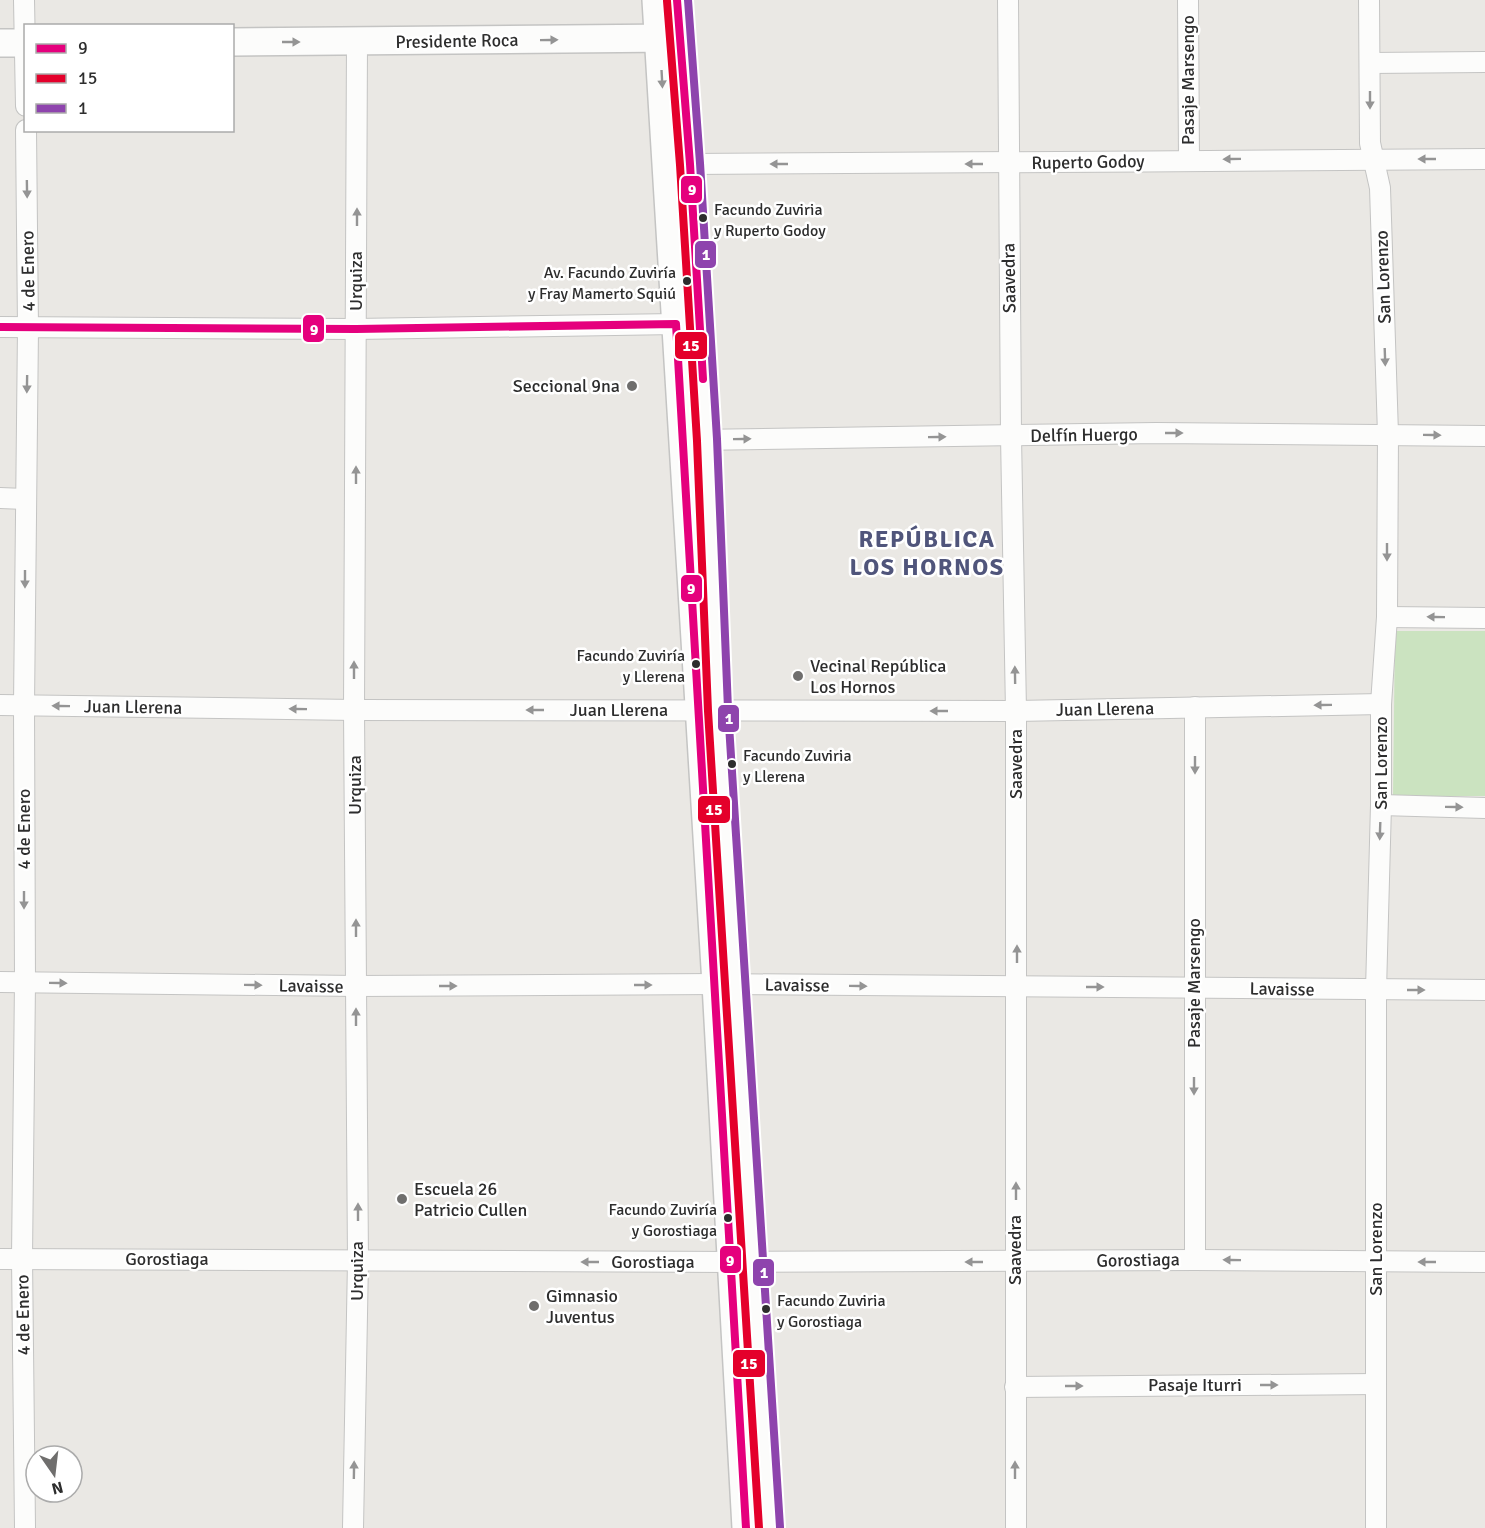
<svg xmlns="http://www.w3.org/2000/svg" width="1485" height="1528" viewBox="0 0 1485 1528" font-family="Signika,sans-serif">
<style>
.green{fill:#cbe3c0}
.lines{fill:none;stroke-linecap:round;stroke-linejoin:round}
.street-casing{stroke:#c4c4c3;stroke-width:22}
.secondary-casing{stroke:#c4c4c3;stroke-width:30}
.street{stroke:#fcfcfb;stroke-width:20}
.secondary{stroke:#fcfcfb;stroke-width:27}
.bus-1-casing{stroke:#fff;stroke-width:12}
.bus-2-casing{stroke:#fff;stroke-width:12}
.bus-3-casing{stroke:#fff;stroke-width:12}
.bus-1{stroke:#e5007d;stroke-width:8}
.bus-2{stroke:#e4002b;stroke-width:8}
.bus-3{stroke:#8e44ad;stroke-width:8}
.oneway{fill:#949494}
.bus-dot{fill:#2d2d2d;stroke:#fff;stroke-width:2}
.poi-dot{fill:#6f6e6d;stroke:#fff;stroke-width:2}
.labels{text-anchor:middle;stroke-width:5;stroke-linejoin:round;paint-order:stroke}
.bus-label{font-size:16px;fill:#2d2d2d;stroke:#fff;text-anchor:start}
.street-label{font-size:18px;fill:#2d2d2d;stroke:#fff}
.poi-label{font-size:18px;fill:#2d2d2d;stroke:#fff;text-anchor:start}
.district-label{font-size:24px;font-weight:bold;letter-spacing:1.5px;fill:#50557b;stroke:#fff}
.line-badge{stroke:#fff;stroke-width:2}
.badge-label{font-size:16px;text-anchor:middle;font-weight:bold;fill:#fff}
</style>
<rect width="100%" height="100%" fill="#eae8e4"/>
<path class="green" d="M1395 631H1485V796H1393Z"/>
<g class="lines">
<defs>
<g id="street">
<path d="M24 0 26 106"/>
<path d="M1008 0 1011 436 1016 711V1528"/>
<path d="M1188 0 1189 160"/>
<path d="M1369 0 1370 143 1380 188 1388 434 1387 617 1381 704V805L1376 990V1528"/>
<path d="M1370 63 1485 62"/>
<path d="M690 164C955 164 1220 160 1485 159"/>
<path d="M0 327 356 329 676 324"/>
<path d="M695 440 1156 433 1485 436"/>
<path d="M0 498 25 499"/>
<path d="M1387 617 1485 618"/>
<path d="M0 705 354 710 1016 711 1381 704"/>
<path d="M1195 707V1260"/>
<path d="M1381 805 1485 808"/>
<path d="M0 982 356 986 716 984 1485 990"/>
<path d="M0 1259 732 1262 1195 1260 1485 1262"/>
<path d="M1015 1387 1376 1384"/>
<path d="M25 1528 22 1258 25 982 24 705 28 328 26 130"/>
<path d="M353 1528 358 1261 354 710 357 42"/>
</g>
<g id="secondary">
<path d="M656 0 716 984 746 1528"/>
<path d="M677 0 690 164 707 440 718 710 770 1528"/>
<path d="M232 42 675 38"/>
<path d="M0 43H26"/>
</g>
</defs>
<use href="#street" class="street-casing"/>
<use href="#secondary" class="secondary-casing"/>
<use href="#street" class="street"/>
<use href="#secondary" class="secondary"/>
<defs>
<g id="bus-1">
<path d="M677 0 690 164 703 379"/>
<path d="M0 327 356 329 676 324 746 1528"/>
</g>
<path id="bus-2" d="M667 1 680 165 697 441 708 711 759 1528"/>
<path id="bus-3" d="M688 0 700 163 717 439 728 709 780 1527"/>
</defs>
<use href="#bus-1" class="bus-1-casing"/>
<use href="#bus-2" class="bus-2-casing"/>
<use href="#bus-3" class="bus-3-casing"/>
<use href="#bus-1" class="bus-1"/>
<use href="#bus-2" class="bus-2"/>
<use href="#bus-3" class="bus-3"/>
</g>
<defs><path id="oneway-solid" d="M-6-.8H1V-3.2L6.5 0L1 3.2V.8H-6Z" transform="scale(1.5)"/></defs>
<g class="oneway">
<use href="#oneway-solid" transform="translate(549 40) rotate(-1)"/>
<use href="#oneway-solid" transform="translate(291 42)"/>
<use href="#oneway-solid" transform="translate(662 79) rotate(87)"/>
<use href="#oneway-solid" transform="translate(1370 100) rotate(90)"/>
<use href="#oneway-solid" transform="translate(1232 159) rotate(179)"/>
<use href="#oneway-solid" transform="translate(1427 159) rotate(180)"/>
<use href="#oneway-solid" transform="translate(779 164) rotate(180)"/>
<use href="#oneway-solid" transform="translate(974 164) rotate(180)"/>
<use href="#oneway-solid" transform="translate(27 189) rotate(89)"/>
<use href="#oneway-solid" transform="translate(357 217) rotate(-90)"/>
<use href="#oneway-solid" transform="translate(1385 357) rotate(88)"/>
<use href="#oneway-solid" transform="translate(27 384) rotate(91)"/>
<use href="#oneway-solid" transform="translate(1174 433)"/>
<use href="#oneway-solid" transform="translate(1432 435) rotate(1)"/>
<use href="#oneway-solid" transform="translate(937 437) rotate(-1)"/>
<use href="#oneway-solid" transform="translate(742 439) rotate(-1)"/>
<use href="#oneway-solid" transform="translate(356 475) rotate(-90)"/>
<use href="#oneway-solid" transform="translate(1387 552) rotate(90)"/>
<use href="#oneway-solid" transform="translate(25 579) rotate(90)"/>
<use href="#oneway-solid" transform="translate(1436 617) rotate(-179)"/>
<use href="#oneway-solid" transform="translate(354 670) rotate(-90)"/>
<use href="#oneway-solid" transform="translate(1015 675) rotate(-91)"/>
<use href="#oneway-solid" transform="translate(1323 705) rotate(179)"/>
<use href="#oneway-solid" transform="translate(61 706) rotate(-179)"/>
<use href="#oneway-solid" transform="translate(298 709) rotate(-179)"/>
<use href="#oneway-solid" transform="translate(535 710) rotate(180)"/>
<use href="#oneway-solid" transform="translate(939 711) rotate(-180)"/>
<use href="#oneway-solid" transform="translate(1195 765) rotate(90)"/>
<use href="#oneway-solid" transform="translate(1454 807) rotate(1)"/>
<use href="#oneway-solid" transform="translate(1380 831) rotate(92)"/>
<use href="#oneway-solid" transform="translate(24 900) rotate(90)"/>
<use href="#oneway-solid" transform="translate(356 928) rotate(-90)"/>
<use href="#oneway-solid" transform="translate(1017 954) rotate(-90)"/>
<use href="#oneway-solid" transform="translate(58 983) rotate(1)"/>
<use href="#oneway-solid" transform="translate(253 985) rotate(1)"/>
<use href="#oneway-solid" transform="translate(643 985)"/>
<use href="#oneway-solid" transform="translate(448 986)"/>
<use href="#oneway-solid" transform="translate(858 986) rotate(1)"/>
<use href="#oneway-solid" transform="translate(1095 987)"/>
<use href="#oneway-solid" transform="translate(1416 990)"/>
<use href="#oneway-solid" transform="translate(356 1017) rotate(-90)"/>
<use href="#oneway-solid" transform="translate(1194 1086) rotate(90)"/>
<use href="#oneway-solid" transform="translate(1016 1191) rotate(-90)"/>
<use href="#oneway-solid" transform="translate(358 1212) rotate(-90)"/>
<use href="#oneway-solid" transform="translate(1232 1260) rotate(-179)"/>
<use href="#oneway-solid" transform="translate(590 1262) rotate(-180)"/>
<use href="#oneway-solid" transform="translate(974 1262) rotate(-180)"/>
<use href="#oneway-solid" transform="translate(1427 1262) rotate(180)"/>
<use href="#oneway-solid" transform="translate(1269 1385)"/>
<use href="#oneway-solid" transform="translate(1074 1386)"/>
<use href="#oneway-solid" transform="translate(354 1470) rotate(-89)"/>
<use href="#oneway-solid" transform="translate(1015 1470) rotate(-90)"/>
</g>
<g class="bus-dot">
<circle cx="703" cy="218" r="5"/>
<circle cx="687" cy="281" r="5"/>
<circle cx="696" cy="664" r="5"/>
<circle cx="732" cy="764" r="5"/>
<circle cx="728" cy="1218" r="5"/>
<circle cx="766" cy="1309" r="5"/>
</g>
<g class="poi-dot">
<circle cx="632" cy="386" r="6"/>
<circle cx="798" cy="676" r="6"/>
<circle cx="402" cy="1199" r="6"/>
<circle cx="534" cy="1306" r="6"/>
</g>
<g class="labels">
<g class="bus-label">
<text x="714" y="215">Facundo Zuviria<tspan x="714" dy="21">y Ruperto Godoy</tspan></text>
<text x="676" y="278" text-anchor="end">Av. Facundo Zuviría<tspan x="676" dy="21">y Fray Mamerto Squiú</tspan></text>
<text x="685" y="661" text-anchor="end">Facundo Zuviría<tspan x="685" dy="21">y Llerena</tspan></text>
<text x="743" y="761">Facundo Zuviria<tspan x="743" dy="21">y Llerena</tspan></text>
<text x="717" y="1215" text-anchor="end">Facundo Zuviría<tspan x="717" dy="21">y Gorostiaga</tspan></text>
<text x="777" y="1306">Facundo Zuviria<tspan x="777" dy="21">y Gorostiaga</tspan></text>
</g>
<g class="street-label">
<text transform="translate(457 41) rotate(-1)" y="6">Presidente Roca</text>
<text transform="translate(1188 80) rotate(-90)" y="6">Pasaje Marsengo</text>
<text transform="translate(1088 162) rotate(-1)" y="6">Ruperto Godoy</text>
<text transform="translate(28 271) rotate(-91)" y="6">4 de Enero</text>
<text transform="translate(1383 277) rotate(-92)" y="6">San Lorenzo</text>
<text transform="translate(1009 278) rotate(-91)" y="6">Saavedra</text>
<text transform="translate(356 281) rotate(-90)" y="6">Urquiza</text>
<text transform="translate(1084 435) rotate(-1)" y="6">Delfín Huergo</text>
<text transform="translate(133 707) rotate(1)" y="6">Juan Llerena</text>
<text transform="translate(1105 709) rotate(-1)" y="6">Juan Llerena</text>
<text x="619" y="716">Juan Llerena</text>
<text transform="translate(1381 763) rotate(-90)" y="6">San Lorenzo</text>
<text transform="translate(1016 764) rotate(-90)" y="6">Saavedra</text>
<text transform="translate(355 785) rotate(-90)" y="6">Urquiza</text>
<text transform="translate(24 829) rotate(-90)" y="6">4 de Enero</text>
<text transform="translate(1194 983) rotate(-90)" y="6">Pasaje Marsengo</text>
<text transform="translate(797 985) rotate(1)" y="6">Lavaisse</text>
<text transform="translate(311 986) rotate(1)" y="6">Lavaisse</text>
<text transform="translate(1282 989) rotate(1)" y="6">Lavaisse</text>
<text transform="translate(1376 1249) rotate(-90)" y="6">San Lorenzo</text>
<text transform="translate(1015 1250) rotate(-90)" y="6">Saavedra</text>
<text x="167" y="1265">Gorostiaga</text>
<text transform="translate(1138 1260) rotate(-1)" y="6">Gorostiaga</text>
<text x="653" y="1268">Gorostiaga</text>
<text transform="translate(357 1271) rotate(-90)" y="6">Urquiza</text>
<text transform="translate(23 1315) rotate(-91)" y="6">4 de Enero</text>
<text x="1195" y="1391">Pasaje Iturri</text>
</g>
<g class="poi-label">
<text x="620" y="392" text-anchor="end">Seccional 9na</text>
<text x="810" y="672">Vecinal República<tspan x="810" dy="21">Los Hornos</tspan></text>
<text x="414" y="1195">Escuela 26<tspan x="414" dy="21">Patricio Cullen</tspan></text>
<text x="546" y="1302">Gimnasio<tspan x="546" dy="21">Juventus</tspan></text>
</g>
<g class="district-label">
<text x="927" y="547">REPÚBLICA<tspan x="927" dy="28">LOS HORNOS</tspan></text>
</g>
</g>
<g class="line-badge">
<rect x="680" y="175" width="23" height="29" rx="6" fill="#e5007d"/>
<rect x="694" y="240" width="23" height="29" rx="6" fill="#8e44ad"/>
<rect x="302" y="314" width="23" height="29" rx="6" fill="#e5007d"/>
<rect x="674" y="331" width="34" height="29" rx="6" fill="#e4002b"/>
<rect x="680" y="574" width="23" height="29" rx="6" fill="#e5007d"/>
<rect x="717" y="704" width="23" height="29" rx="6" fill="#8e44ad"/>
<rect x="697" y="795" width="34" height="29" rx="6" fill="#e4002b"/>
<rect x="719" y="1245" width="23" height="29" rx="6" fill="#e5007d"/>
<rect x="752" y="1258" width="23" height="29" rx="6" fill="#8e44ad"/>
<rect x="732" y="1349" width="34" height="29" rx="6" fill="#e4002b"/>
</g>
<g class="badge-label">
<text x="692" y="195">9</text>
<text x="706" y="260">1</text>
<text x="314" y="335">9</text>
<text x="691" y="351">15</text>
<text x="691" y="594">9</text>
<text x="729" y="724">1</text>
<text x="714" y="815">15</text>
<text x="730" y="1266">9</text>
<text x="764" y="1278">1</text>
<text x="749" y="1369">15</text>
</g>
<rect x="24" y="24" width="210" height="108" fill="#ffffff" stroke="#ababab" stroke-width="1.5"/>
<rect x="36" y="44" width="30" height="9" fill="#e5007d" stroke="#ababab" stroke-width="1.5"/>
<text x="78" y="54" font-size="18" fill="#2d2d2d">9</text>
<rect x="36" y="74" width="30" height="9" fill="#e4002b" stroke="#ababab" stroke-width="1.5"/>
<text x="78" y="84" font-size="18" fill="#2d2d2d">15</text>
<rect x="36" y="104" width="30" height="9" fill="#8e44ad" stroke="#ababab" stroke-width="1.5"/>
<text x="78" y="114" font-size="18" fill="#2d2d2d">1</text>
<g transform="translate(54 1474) rotate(166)"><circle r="28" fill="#ffffff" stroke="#ababab" stroke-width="1.5"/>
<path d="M0-4.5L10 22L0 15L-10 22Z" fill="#6f6e6d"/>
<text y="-9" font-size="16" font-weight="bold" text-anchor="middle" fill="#2d2d2d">N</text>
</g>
</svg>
